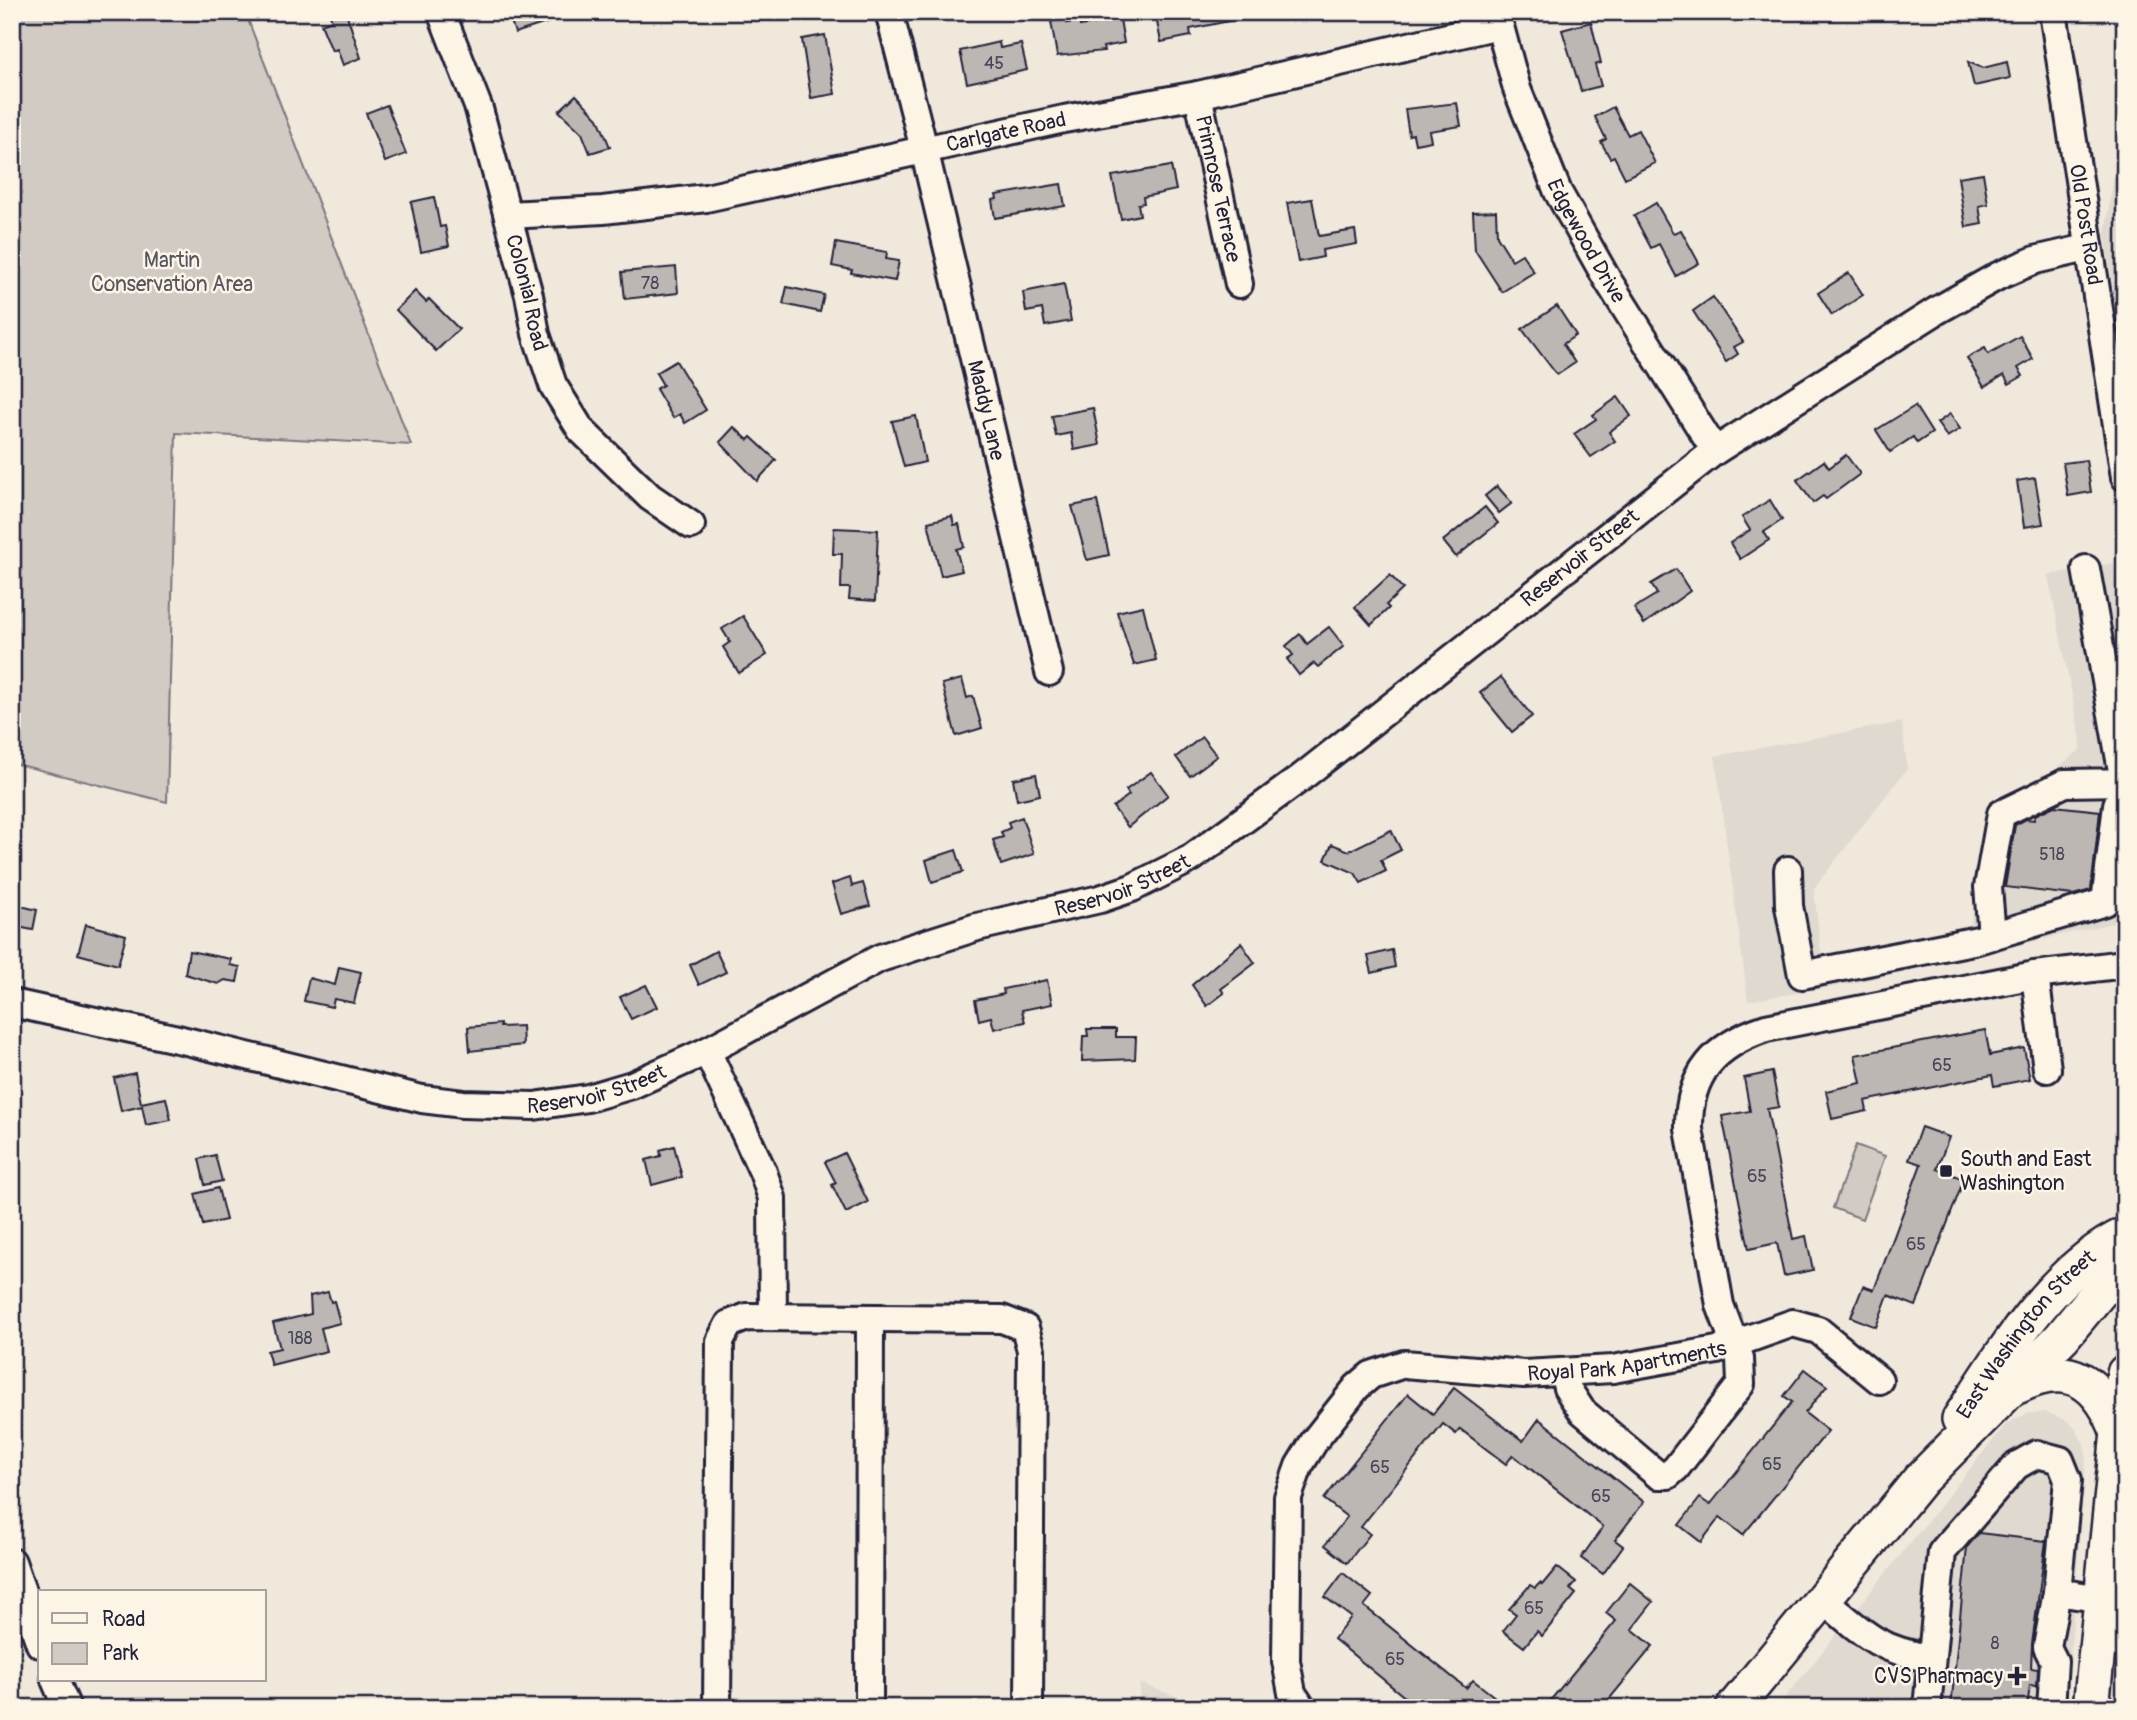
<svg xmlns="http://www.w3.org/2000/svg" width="2137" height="1720" viewBox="0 0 2137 1720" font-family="Pangolin,sans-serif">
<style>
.built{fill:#e0d9cf}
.green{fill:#d1cbc3;stroke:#7a767f;stroke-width:2}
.building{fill:#bcb7b3;stroke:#22223b;stroke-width:2}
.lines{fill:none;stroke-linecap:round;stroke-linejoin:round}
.minor-casing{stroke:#22223b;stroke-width:32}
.major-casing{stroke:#22223b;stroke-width:40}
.minor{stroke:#fcf5e5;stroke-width:26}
.major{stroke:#fcf5e5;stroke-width:35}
.poi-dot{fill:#22223b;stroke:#fcf5e5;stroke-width:2.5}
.labels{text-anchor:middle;stroke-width:5;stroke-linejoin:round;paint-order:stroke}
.number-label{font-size:18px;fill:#484759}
.street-label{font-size:21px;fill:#22223b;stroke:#fcf5e5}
.park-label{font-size:21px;fill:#575564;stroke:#fcf5e5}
.poi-label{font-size:21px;fill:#22223b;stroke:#fcf5e5;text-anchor:start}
</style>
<rect width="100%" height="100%" fill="#efe8db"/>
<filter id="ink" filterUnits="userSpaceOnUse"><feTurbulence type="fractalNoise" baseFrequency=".0143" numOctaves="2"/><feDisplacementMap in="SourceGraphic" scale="14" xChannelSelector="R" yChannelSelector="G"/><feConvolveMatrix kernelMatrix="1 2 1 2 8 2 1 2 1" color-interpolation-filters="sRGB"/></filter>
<g filter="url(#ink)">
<g class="built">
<path d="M2125 103V372L2105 233Z"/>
<path d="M2114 563 2125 628V905L2121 921 1850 984 1748 1001 1715 756 1902 722 1907 769 1814 888 1822 963 1969 932 1989 822 2080 750 2081 740 2048 575Z"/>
<path d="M2045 1412 2066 1420 2075 1428 2084 1444 2086 1457 2066 1708H1777L2006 1424 2026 1414Z"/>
<path d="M1140 1683 1206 1708H1139Z"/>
</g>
<g class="green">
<path d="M12 12H245L411 445 176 433 167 802 12 763Z"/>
<path d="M1856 1145 1885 1156 1862 1219 1833 1208Z"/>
</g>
<g class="building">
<path d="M329 12H346L361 58 343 65 337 49 332 51 321 24 332 20Z"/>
<path d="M508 12H570L571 15 515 33Z"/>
<path d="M1180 12H1238L1239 19 1190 29 1191 36 1161 42 1156 17Z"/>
<path d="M1066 19 1067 23 1079 21 1080 26 1120 19 1124 43 1103 47 1104 51 1057 56 1051 21Z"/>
<path d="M1591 22 1601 63 1595 65 1601 86 1581 91 1562 30Z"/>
<path d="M825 35 835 94 811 98 802 39Z"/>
<path d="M999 42 1000 48 1021 44 1027 70 967 83 960 51Z"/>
<path d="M1968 62 1983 68 2007 62 2010 78 1974 86Z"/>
<path d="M576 95 598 118 610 147 590 153 582 133 559 111Z"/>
<path d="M1457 103 1461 126 1429 131 1431 141 1415 144 1413 134 1409 135 1405 109Z"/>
<path d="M387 105 406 154 385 162 366 113Z"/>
<path d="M1613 107 1628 135 1638 130 1655 163 1625 178 1614 156 1610 158 1601 142 1606 139 1595 117Z"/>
<path d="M1171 166 1176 190 1143 197 1144 203 1138 204 1140 215 1121 219 1112 176Z"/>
<path d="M1983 173 1988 204 1979 206 1982 224 1966 227 1958 177Z"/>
<path d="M1061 184 1065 206 995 218 992 200 997 199 996 195Z"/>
<path d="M434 197 440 227 445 226 449 246 421 252 411 202Z"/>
<path d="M1312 199 1319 236 1355 230 1357 244 1322 250 1323 257 1298 262 1287 203Z"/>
<path d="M1656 203 1673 233 1681 230 1699 263 1676 276 1659 244 1651 248 1634 216Z"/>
<path d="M1496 211 1497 236 1512 260 1522 254 1534 272 1502 292 1475 250 1473 212Z"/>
<path d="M836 243 887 252 886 259 899 261 895 281 851 273 852 270 832 266Z"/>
<path d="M676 267 678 293 625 299 622 272Z"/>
<path d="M1849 273 1863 295 1832 315 1818 293Z"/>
<path d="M1064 284 1071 321 1045 326 1042 309 1026 312 1023 292Z"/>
<path d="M787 287 824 295 820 312 783 304Z"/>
<path d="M415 291 426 302 429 299 459 329 436 351 396 310Z"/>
<path d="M1713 297 1743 342 1734 347 1738 354 1726 362 1693 311Z"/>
<path d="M1557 306 1576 335 1563 344 1575 363 1557 375 1522 329Z"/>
<path d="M2020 336 2033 359 2018 368 2023 376 2009 384 2004 375 1984 387 1967 358 1985 348 1988 354Z"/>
<path d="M676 361 706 410 685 423 680 414 673 418 656 389 663 385 656 373Z"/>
<path d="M1618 397 1631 416 1609 432 1615 441 1591 457 1574 434 1596 419 1593 415Z"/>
<path d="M1915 406 1932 433 1917 443 1913 437 1890 452 1876 430Z"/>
<path d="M1093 408 1100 445 1074 450 1071 433 1056 436 1052 416Z"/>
<path d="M1950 414 1960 429 1947 437 1937 423Z"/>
<path d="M916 416 925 462 904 467 892 421Z"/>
<path d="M734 427 748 440 751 437 776 460 757 481 720 442Z"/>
<path d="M1846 455 1860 474 1826 499 1823 496 1813 503 1797 480 1824 461 1829 468Z"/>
<path d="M2086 460 2091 492 2068 496 2063 463Z"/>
<path d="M2035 478 2043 524 2024 527 2017 481Z"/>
<path d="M1497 486 1512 503 1499 513 1485 496Z"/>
<path d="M1770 500 1782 520 1764 532 1769 540 1740 559 1730 543 1750 530 1742 517Z"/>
<path d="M1097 501 1109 555 1087 560 1072 506Z"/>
<path d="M1485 507 1498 523 1456 557 1443 541Z"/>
<path d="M952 516 954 525 959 524 964 547 956 549 962 571 941 576 928 522Z"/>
<path d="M834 528 878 530 875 601 849 599 850 588H841L842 554H833Z"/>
<path d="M1676 569 1690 591 1644 624 1634 608 1657 594 1651 584Z"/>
<path d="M1390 575 1403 589 1386 605 1389 608 1371 625 1355 607Z"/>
<path d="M1143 606 1156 660 1134 665 1117 612Z"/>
<path d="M743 616 767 655 739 673 723 647 730 642 722 629Z"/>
<path d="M1329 627 1344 646 1318 667 1314 663 1299 675 1287 659 1293 655 1286 646 1300 634 1307 644Z"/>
<path d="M1501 677 1532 716 1512 732 1480 693Z"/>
<path d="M962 679 967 698 973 696 982 728 956 736 942 684Z"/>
<path d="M1202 737 1217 756 1190 776 1176 757Z"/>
<path d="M1151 772 1168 795 1128 827 1113 807 1129 795 1126 790Z"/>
<path d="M1036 774 1040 795 1017 800 1013 779Z"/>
<path d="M2054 806 2100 811 2091 890 2073 895 2005 887 2015 825 2026 819 2034 820 2035 815Z"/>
<path d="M1022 817 1034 854 1001 865 993 840 1003 837 1001 832 1010 828 1008 822Z"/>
<path d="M1391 830 1401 850 1381 860 1386 871 1361 883 1355 873 1325 860 1332 844 1349 851Z"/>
<path d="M956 850 963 872 932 882 926 860Z"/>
<path d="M850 878 852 886 863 883 870 906 841 914 832 884Z"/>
<path d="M21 906 37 910 33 930 12 926V911L20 912Z"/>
<path d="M86 924 126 935 118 965 78 954Z"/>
<path d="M1241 943 1255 963 1221 989 1224 993 1207 1006 1192 985Z"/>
<path d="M1392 950 1395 967 1372 973 1368 956Z"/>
<path d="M189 951 231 959 230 965 240 967 237 982 225 980 218 984 185 974Z"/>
<path d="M716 951 726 972 699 985 690 965Z"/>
<path d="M339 967 361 972 354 1003 334 999 332 1007 304 1001 309 978 335 985Z"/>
<path d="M1047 980 1052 1004 1022 1010 1025 1022 994 1029 991 1017 979 1020 975 1000 1004 994 1003 989Z"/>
<path d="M646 985 657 1007 631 1019 620 997Z"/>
<path d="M500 1024V1027L522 1026 523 1045 470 1051 468 1027Z"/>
<path d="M1087 1029H1116V1037H1136L1135 1059 1082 1061 1083 1036H1088Z"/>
<path d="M1985 1030 1990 1055 2024 1048 2030 1079 1994 1086 1992 1075 1865 1101 1867 1111 1832 1119 1826 1091 1861 1083 1855 1055Z"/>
<path d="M1772 1072 1779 1107 1767 1109 1793 1239 1806 1236 1813 1270 1784 1276 1777 1243 1749 1249 1722 1116 1750 1111 1744 1078Z"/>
<path d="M135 1073 141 1103 166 1098 171 1120 146 1125 142 1106 121 1111 114 1078Z"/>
<path d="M1921 1127 1949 1137 1937 1169 1964 1179 1916 1306 1888 1295 1876 1327 1851 1317 1863 1286 1874 1290 1921 1164 1909 1160Z"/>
<path d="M674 1146 682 1177 652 1185 646 1160 661 1156 660 1150Z"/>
<path d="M844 1153 868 1202 846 1213 832 1185 836 1183 825 1162Z"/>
<path d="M215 1155 222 1181 205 1185 199 1159Z"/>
<path d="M218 1188 226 1220 203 1225 195 1194Z"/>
<path d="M328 1292 331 1302 334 1301 340 1323 321 1328 327 1351 271 1365 267 1351 280 1348 273 1323 311 1314 310 1296Z"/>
<path d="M1805 1369 1827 1386 1805 1413 1828 1431 1743 1535 1720 1517 1701 1542 1679 1525 1700 1498 1710 1505 1792 1402 1784 1396Z"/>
<path d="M1454 1388 1523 1441 1539 1419 1644 1502 1615 1540 1623 1546 1603 1574 1581 1558 1603 1527 1513 1455 1506 1464 1460 1429 1456 1434 1443 1424 1361 1527 1370 1534 1347 1563 1325 1545 1347 1517 1324 1499 1408 1394 1433 1414Z"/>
<path d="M1979 1533 2046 1541 2032 1644 2031 1668 2038 1669 2037 1686 2030 1685 2027 1708H1951L1967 1547Z"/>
<path d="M1557 1567 1576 1582 1570 1589 1576 1594 1542 1636 1537 1631 1524 1647 1503 1631 1516 1614 1509 1609 1530 1585 1535 1588 1540 1583 1542 1585Z"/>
<path d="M1343 1573 1372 1596 1364 1606 1466 1688 1473 1680 1509 1708H1418L1334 1639 1351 1617 1325 1597Z"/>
<path d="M1630 1583 1653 1602 1632 1629 1653 1646 1602 1708H1544L1616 1621 1606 1613Z"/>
</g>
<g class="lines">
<defs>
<g id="minor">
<path id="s1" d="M441 12 479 109 529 295 536 334 553 385 581 430 650 497 691 525"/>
<path id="s2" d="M889 12 924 149 1049 672"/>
<path id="s3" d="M1496 12 1517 89 1558 192 1607 279 1715 451"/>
<path id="s4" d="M2053 12 2125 477"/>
<path id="s5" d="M1198 95 1239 284"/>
<path id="s6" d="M508 215 603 210 706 198 1064 119 1198 95 1499 25"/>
<path d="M1788 870 1789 906 1802 975 1978 940 2105 902 2117 805 2125 782"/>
<path d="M1992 936 1988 887 2001 814 2065 783 2124 782 2086 569"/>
<path d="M2035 975 2047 1069"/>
<path id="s7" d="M12 1003 182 1040 422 1099 463 1104 534 1106 588 1098 632 1085 707 1051 880 958 977 927 1100 899 1132 888 1190 859 1302 777 1715 451 1936 311 1998 276 2035 260 2087 248"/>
<path d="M707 1051 763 1172 772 1198 773 1317"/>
<path d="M1564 1374 1567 1388 1582 1411 1658 1475H1668L1676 1468 1741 1384 1740 1358 1720 1305 1689 1129C1688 1074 1715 1045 1766 1028L2035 975 2125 964"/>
<path d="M12 1562 40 1644"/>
<path d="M2057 1592 2102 1599"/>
<path d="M1823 1599C1862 1632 1878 1651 1931 1658"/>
<path d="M2098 1638 2125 1645"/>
<path d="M55 1680 67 1708"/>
<path d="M717 1708 720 1341 729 1324 747 1317 1002 1319 1025 1328 1031 1350 1029 1708"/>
<path d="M869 1708 870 1319"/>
<path id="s8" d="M1302 1708 1292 1693 1286 1661 1288 1497 1299 1466 1315 1440 1357 1387 1371 1375 1404 1364 1524 1374 1613 1369 1717 1350 1793 1323 1818 1330 1879 1380"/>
<path d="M1927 1708 1942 1552 2016 1466 2037 1454 2060 1460 2068 1480 2057 1592 2047 1647 2054 1661 2051 1708"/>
</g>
<g id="major">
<path d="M2017 1386C2070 1359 2100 1382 2119 1433"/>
<path id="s9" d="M1960 1419C2002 1355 2053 1269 2125 1235"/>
<path d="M1734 1708 1920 1480 2062 1337 2110 1279 2125 1274"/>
<path d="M2091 1708 2125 1373"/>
</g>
</defs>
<use href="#minor" class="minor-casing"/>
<use href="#major" class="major-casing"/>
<use href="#minor" class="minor"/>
<use href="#major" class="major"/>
</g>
</g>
<g class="poi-dot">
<rect x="1939" y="1164" width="14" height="14" rx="3.5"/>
<path d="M2013.5 1665.5h7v7h7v7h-7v7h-7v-7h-7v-7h7z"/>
</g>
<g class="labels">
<g class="number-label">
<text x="994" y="69">45</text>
<text x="650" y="289">78</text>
<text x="2052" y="860">518</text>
<text x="1942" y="1071">65</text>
<text x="1757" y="1182">65</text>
<text x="1916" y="1250">65</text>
<text x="300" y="1344">188</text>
<text x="1772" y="1470">65</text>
<text x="1380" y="1473">65</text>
<text x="1601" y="1502">65</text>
<text x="1534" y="1614">65</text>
<text x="1995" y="1649">8</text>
<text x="1395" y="1665">65</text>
</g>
<g class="street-label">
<text dy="7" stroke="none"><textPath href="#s6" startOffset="506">Carlgate Road</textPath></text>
<text dy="7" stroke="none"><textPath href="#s5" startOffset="96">Primrose Terrace</textPath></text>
<text dy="7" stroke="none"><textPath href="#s4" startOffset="215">Old Post Road</textPath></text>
<text dy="7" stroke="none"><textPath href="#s3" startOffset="247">Edgewood Drive</textPath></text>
<text dy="7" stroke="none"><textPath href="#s1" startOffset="294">Colonial Road</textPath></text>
<text dy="7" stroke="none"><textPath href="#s2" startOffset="410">Maddy Lane</textPath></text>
<text dy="7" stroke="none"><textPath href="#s7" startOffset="1732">Reservoir Street</textPath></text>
<text dy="7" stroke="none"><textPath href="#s7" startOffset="1166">Reservoir Street</textPath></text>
<text dy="7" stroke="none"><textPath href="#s7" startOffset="598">Reservoir Street</textPath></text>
<text dy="7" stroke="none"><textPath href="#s9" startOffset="108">East Washington Street</textPath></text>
<text dy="7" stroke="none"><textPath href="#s8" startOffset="623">Royal Park Apartments</textPath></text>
</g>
<g class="park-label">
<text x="172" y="267">Martin<tspan x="172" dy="24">Conservation Area</tspan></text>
</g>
<g class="poi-label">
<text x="1960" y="1166">South and East<tspan x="1960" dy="24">Washington</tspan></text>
<text x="2003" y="1683" text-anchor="end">CVS Pharmacy</text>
</g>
</g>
<rect width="2137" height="1720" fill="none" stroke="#fcf5e5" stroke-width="42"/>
<rect x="21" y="21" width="2095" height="1678" fill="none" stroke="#22223b" stroke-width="2.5" filter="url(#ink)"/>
<rect x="38" y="1590" width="228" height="91" fill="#fcf5e5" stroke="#a5a1a1" stroke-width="2"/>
<rect x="52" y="1613" width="35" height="10" fill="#fcf5e5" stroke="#a5a1a1" stroke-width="2"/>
<text x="102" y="1626" font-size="21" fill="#22223b">Road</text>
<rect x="52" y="1643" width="35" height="21" fill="#d1cbc3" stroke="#a5a1a1" stroke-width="2"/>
<text x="102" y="1660" font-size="21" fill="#22223b">Park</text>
</svg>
